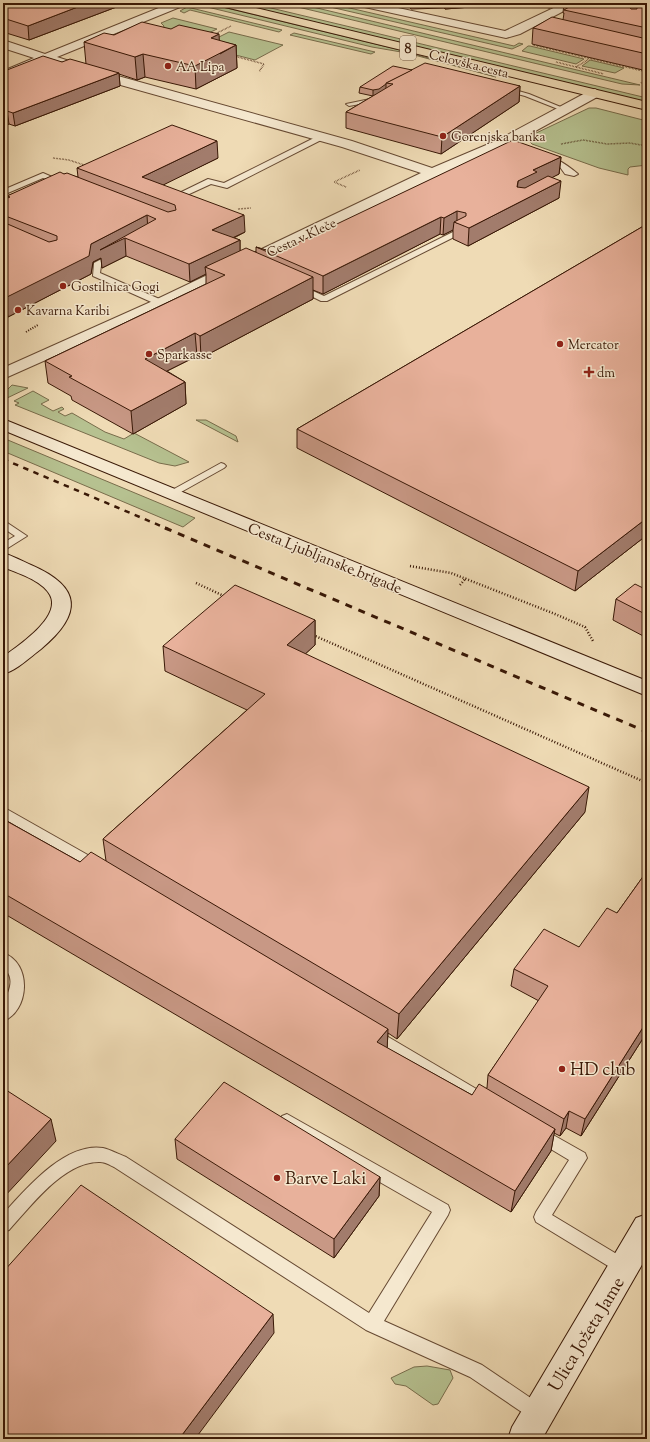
<svg xmlns="http://www.w3.org/2000/svg" width="650" height="1442" viewBox="0 0 650 1442" font-family="'Sorts Mill Goudy',serif">
<style>
.green{fill:#b6c190;stroke:#786c4b}
.lines{fill:none;stroke-linecap:round;stroke-linejoin:round}
.lane-casing{stroke:#664932;stroke-width:2}
.street-casing{stroke:#664932;stroke-width:2}
.secondary-casing{stroke:#391806;stroke-width:2}
.primary-casing{stroke:#391806;stroke-width:2}
.path-far2{stroke:#391806;stroke-width:1.5;stroke-dasharray:0.5 1;stroke-linecap:butt}
.path-far1{stroke:#391806;stroke-width:2;stroke-dasharray:1 1.5;stroke-linecap:butt}
.path{stroke:#391806;stroke-width:2.5;stroke-dasharray:1 2;stroke-linecap:butt}
.lane{fill:#f5e8cf;fill-rule:evenodd}
.street{fill:#f5e8cf;fill-rule:evenodd}
.secondary{fill:#f5e8cf;fill-rule:evenodd}
.primary{fill:#efdbb5;fill-rule:evenodd}
.rail-far1{stroke:#391806;stroke-width:2.5;stroke-dasharray:5.5 5.5;stroke-linecap:butt}
.rail{stroke:#391806;stroke-width:3;stroke-dasharray:7 7;stroke-linecap:butt}
.wall{fill:#c89885;stroke:#391806}
.shaded-wall{fill:#a27c6c;stroke:#391806}
.building{fill:#e8b19b;stroke:#391806}
.poi-dot{fill:#8f2418;stroke:#f5e8cf;stroke-width:1.5}
.labels{text-anchor:middle;stroke-width:3;stroke-linejoin:round;paint-order:stroke}
.far-street-label{font-size:13px;fill:#391806;stroke:#f5e8cf}
.far-poi-label{font-size:13px;fill:#391806;stroke:#f5e8cf;text-anchor:start}
.shield{fill:#f5e8cf;stroke:#715642;stroke-width:1}
.shield-label{font-size:14px;font-weight:bold;fill:#391806}
.street-label{font-size:15px;fill:#391806;stroke:#f5e8cf}
.near-poi-label{font-size:18px;fill:#391806;stroke:#f5e8cf;text-anchor:start}
.near-street-label{font-size:18px;fill:#391806;stroke:#f5e8cf}
</style>
<rect width="100%" height="100%" fill="#efdbb5"/>
<filter id="stains"><feTurbulence type="fractalNoise" baseFrequency=".005" numOctaves="4"/><feColorMatrix values="0 0 0 0 .2 0 0 0 0 .09 0 0 0 0 .02 0 0 0 .5 -.17"/></filter>
<radialGradient id="worn" r=".72"><stop offset=".6" stop-color="#630" stop-opacity="0"/><stop offset="1" stop-color="#630" stop-opacity=".3"/></radialGradient>
<g class="green">
<path d="M235 3H250L597 86 647 98V102Z"/>
<path d="M281 3H296L640 85 622 84Z"/>
<path d="M313 3H328L514 46 519 43 523 44 512 49Z"/>
<path d="M195 4H210L396 49 496 77 407 53 372 47Z"/>
<path d="M187 7 282 30 279 32 190 10 184 13 180 11Z"/>
<path d="M173 18 217 29 196 39 162 31 164 26 161 23Z"/>
<path d="M229 32 283 45 255 60 201 46Z"/>
<path d="M294 33 375 52 371 54 290 35Z"/>
<path d="M528 46H530L584 59 576 64 522 51Z"/>
<path d="M590 60 624 68 615 73 582 66Z"/>
<path d="M589 108H596L647 121V165L630 167 628 169V175L599 168 532 144 529 141 532 135Z"/>
<path d="M12 385 28 388 5 399 3 394Z"/>
<path d="M33 391 49 400 41 404 53 411 62 407 64 409 58 412 65 416 72 413 105 432 124 439 134 433 189 462 175 466 159 463 15 405 19 403 14 401Z"/>
<path d="M196 420H206L236 436 238 442Z"/>
<path d="M3 438 195 518 183 527 3 451Z"/>
<path d="M427 1366 450 1370 453 1378 438 1404 433 1405 406 1386 395 1384 391 1378 414 1367Z"/>
</g>
<g class="lines">
<defs>
<g id="lane">
<path d="M504 87 529 94 568 110 563 111 525 96 502 90 501 89Z"/>
<path d="M380 97 383 99 382 100 349 106 346 104Z"/>
<path d="M320 135 327 137 227 188 211 184 174 201 167 199 208 179 224 183Z"/>
<path d="M541 156C554 155 570 167 578 174L574 176 565 174 560 167 541 160Z"/>
<path d="M43 173 66 183 62 185 43 178 3 195V190Z"/>
<path d="M457 230 464 232 327 301H321L295 288 299 285 302 286 324 296Z"/>
<path d="M113 253 120 255 101 266 100 273 164 301V305H158L93 276 94 263Z"/>
<path d="M221 463 224 464 226 466 224 468 174 496H166L165 494Z"/>
<path d="M3 520 27 536 3 551V543L15 536 3 528Z"/>
<path d="M3 807 102 863 104 867 102 871 97 872 92 871 3 818Z"/>
<path d="M3 953C33 963 29 1012 3 1021 3 1016 2 1009 3 1005 8 992 17 979 3 967Z"/>
<path d="M373 1028 490 1097 493 1102 490 1107 485 1109 480 1107 368 1038 366 1034 368 1030Z"/>
<path d="M287 1114 448 1205 450 1210 448 1215 384 1321 482 1365 544 1407 547 1413 544 1419 538 1422 532 1419 470 1377 366 1330 114 1167C110 1165 105 1162 100 1162 64 1161 31 1206 9 1230L3 1232V1214C26 1189 65 1142 103 1148 111 1150 118 1154 126 1157L369 1313 432 1212 282 1126 279 1121 282 1116Z"/>
<path d="M539 1127 585 1153 587 1158 552 1215 630 1262 632 1267 630 1272 624 1275 618 1272 536 1222 534 1217 536 1212 569 1160 534 1139 531 1134 534 1129Z"/>
</g>
<g id="street">
<path d="M171 3H187L185 5 57 57 100 71 352 141 432 168 498 140 591 90 595 89 601 93 599 96 508 146 438 176 167 306 3 379V368L155 300 421 173 342 147 92 77 46 62 3 79V71L34 58 3 48V40L45 54Z"/>
<path d="M354 3H375L505 31 564 3H579L520 34 506 38 360 6Z"/>
</g>
<g id="secondary">
<path d="M3 419 647 681V696L3 430Z"/>
<path d="M3 553C13 556 22 561 31 565 82 587 83 614 41 649 29 658 17 670 3 674V657C18 646 62 617 50 595 42 580 17 573 3 567Z"/>
<path d="M647 1214V1256L542 1439H508L512 1427 636 1218Z"/>
</g>
<path id="primary" d="M215 3H235L647 102V110L221 6Z"/>
</defs>
<use href="#lane" class="lane-casing"/>
<use href="#street" class="street-casing"/>
<use href="#secondary" class="secondary-casing"/>
<use href="#primary" class="primary-casing"/>
<g class="path-far2">
<path d="M213 35 231 26"/>
<path d="M533 45 647 72"/>
<path d="M234 56 264 64 259 72"/>
<path d="M556 62 604 74"/>
<path d="M576 67 589 59"/>
<path d="M641 83 647 79"/>
<path d="M561 144 583 140 607 144 630 143 647 146"/>
<path d="M53 158 69 160 87 166"/>
<path d="M346 187 334 182 360 170"/>
<path d="M238 209 251 208"/>
</g>
<path class="path-far1" d="M26 332 38 325"/>
<g class="path">
<path d="M410 566 451 573 555 614 585 627 593 641"/>
<path d="M196 583 224 596"/>
<path d="M460 585 466 578"/>
<path d="M313 635 647 783"/>
</g>
<use href="#lane" class="lane"/>
<use href="#street" class="street"/>
<use href="#secondary" class="secondary"/>
<use href="#primary" class="primary"/>
<path class="rail-far1" d="M3 459 168 529"/>
<path class="rail" d="M165 528 647 732"/>
</g>
<g class="wall">
<path d="M3 3H127L29 40 3 32Z"/>
<path d="M406 3H480L471 7 445 9 444 8 411 9Z"/>
<path d="M532 3H560L549 8Z"/>
<path d="M564 3H647V71L532 44 533 28 563 20 564 13H563Z"/>
<path d="M114 35 219 41 236 45 237 68 196 89 145 77 137 80 119 74 120 86 15 126 9 124 3 127V68L7 70 62 62 86 64 84 42Z"/>
<path d="M412 70 520 86 519 102 441 154 346 128V112L373 96 359 93 360 87Z"/>
<path d="M561 157 559 174 552 177 559 198 468 246 453 239V230L443 235 440 234 323 294 313 290V299L201 358 197 356 167 371 185 382 186 404 133 434 72 400 71 396 48 383 45 361 206 284V274L190 282 126 256 102 268 101 258 93 262 91 274 8 317 3 315V200L8 198 7 196 64 174 78 177 77 168 218 158 162 185 245 232 234 238 240 240V251L256 252V247L276 253Z"/>
<path d="M647 224V535L575 591 297 448V429Z"/>
<path d="M647 590V638L613 620 616 599Z"/>
<path d="M315 620V645L305 654 585 812 397 1039 388 1033 387 1048 472 1095 487 1088 488 1075 539 1001 511 986 514 969 579 947 617 913 647 871V1032L581 1136 566 1128 560 1136 554 1133 551 1151 511 1212 3 913V819L80 862 106 861 103 839 247 710 165 671 163 646Z"/>
<path d="M175 1139 380 1177 379 1196 334 1258 177 1159Z"/>
</g>
<g class="shaded-wall">
<path d="M88 3H127L29 40 28 26Z"/>
<path d="M445 3H480L471 7 445 9Z"/>
<path d="M550 3H560L549 8Z"/>
<path d="M219 34 220 54 236 45 237 68 196 89 195 66 211 38Z"/>
<path d="M143 54 145 77 137 80 135 57Z"/>
<path d="M119 73 120 86 15 126 13 113Z"/>
<path d="M386 84V90L373 96V90Z"/>
<path d="M520 86 519 102 441 154 442 137Z"/>
<path d="M7 111 9 124 3 127V112Z"/>
<path d="M217 141 218 158 145 194 142 177Z"/>
<path d="M561 157 559 174 536 186 516 204 518 181 533 170Z"/>
<path d="M561 181 559 198 468 246 469 228Z"/>
<path d="M457 211V223L454 222 453 230 443 235 444 218Z"/>
<path d="M147 215 148 233 125 238 126 256 102 268 101 258 93 262 91 274 8 317 5 298 91 244Z"/>
<path d="M244 215 245 232 213 247 212 230Z"/>
<path d="M441 217 440 234 323 294V276Z"/>
<path d="M240 240V258L205 267 206 274 190 282 189 264Z"/>
<path d="M313 277V299L201 358 200 336Z"/>
<path d="M195 333 197 356 147 381 145 359Z"/>
<path d="M185 382 186 404 133 434 131 411Z"/>
<path d="M647 518V535L575 591 578 571Z"/>
<path d="M315 620V645L288 670 287 645Z"/>
<path d="M589 787 585 812 397 1039 399 1014Z"/>
<path d="M647 980V992L644 984Z"/>
<path d="M647 1021V1032L581 1136 585 1119Z"/>
<path d="M388 1029 387 1052 377 1042Z"/>
<path d="M569 1111 566 1128 560 1136 564 1119Z"/>
<path d="M51 1119 56 1141 3 1198V1170Z"/>
<path d="M555 1129 551 1151 511 1212 515 1191Z"/>
<path d="M380 1177 379 1196 334 1258V1239Z"/>
<path d="M273 1314 274 1333 195 1439H179Z"/>
</g>
<g class="building">
<path d="M3 3H88L28 26 3 18Z"/>
<path d="M576 3H626L631 9H637V5L636 3H647V28L564 10Z"/>
<path d="M552 17 647 39V54L533 28Z"/>
<path d="M142 22 171 29 179 25 219 34 211 38 236 45 195 66 143 54 135 57 84 42 104 33 114 35Z"/>
<path d="M43 56 62 62 70 59 119 73 13 113 7 111 3 112V68L7 70Z"/>
<path d="M425 63 520 86 442 137 346 112 393 84 386 83Z"/>
<path d="M393 66 412 70 386 83V84L379 89 373 90 360 87Z"/>
<path d="M172 125 217 141 142 177 244 215 212 230 240 240 189 264 125 238 100 250 156 219 147 215 91 244 89 256 5 298 3 297V222L49 242 57 240V236L3 215V200L10 197 7 196 60 172 64 174 67 173 168 212 176 210 175 205 77 168Z"/>
<path d="M513 140 561 157 533 170 537 172 518 181 517 187 525 188 548 176 561 181 469 228 454 222 466 216V213L457 211 444 218 441 217 323 276 256 247 276 253Z"/>
<path d="M647 224V518L578 571 297 429Z"/>
<path d="M246 248 313 277 200 336 195 333 145 359 185 382 131 411 69 377 72 376 45 361 225 275 205 267Z"/>
<path d="M635 584 647 590V615L616 599Z"/>
<path d="M235 585 315 620 287 645 589 787 399 1014 103 839 265 694 163 646Z"/>
<path d="M3 819 80 862 91 852 388 1029 377 1042 472 1095 479 1084 555 1129 515 1191 3 893Z"/>
<path d="M647 871V980L644 984 647 986V1021L585 1119 569 1111 564 1119 488 1075 548 986 514 969 544 929 579 947 607 908 617 913Z"/>
<path d="M224 1082 380 1177 334 1239 175 1139Z"/>
<path d="M3 1088 51 1119 3 1170Z"/>
<path d="M81 1185 273 1314 179 1439H3V1272Z"/>
</g>
<g class="poi-dot">
<circle cx="168" cy="66" r="4"/>
<circle cx="443" cy="136" r="4"/>
<circle cx="63" cy="286" r="4"/>
<circle cx="18" cy="310" r="4"/>
<circle cx="560" cy="344" r="4"/>
<circle cx="149" cy="354" r="4"/>
<path d="M587 366h4v4h4v4h-4v4h-4v-4h-4v-4h4z"/>
<circle cx="562" cy="1069" r="4"/>
<circle cx="277" cy="1178" r="4"/>
</g>
<g class="labels">
<g class="far-street-label">
<text transform="translate(469 63) rotate(14)" y="5">Celovška cesta</text>
<text transform="translate(301 237) rotate(-25)" y="5">Cesta v Kleče</text>
</g>
<g class="far-poi-label">
<text x="176" y="71">AA Lipa</text>
<text x="451" y="141">Gorenjska banka</text>
<text x="71" y="291">Gostilnica Gogi</text>
<text x="26" y="315">Kavarna Karibi</text>
<text x="568" y="349">Mercator</text>
<text x="157" y="359">Sparkasse</text>
<text x="597" y="377">dm</text>
</g>
<rect class="shield" x="400" y="36" width="16" height="24" rx="3"/>
<g class="shield-label">
<text x="408" y="53">8</text>
</g>
<g class="street-label">
<text transform="translate(325 558) rotate(22)" y="5">Cesta Ljubljanske brigade</text>
</g>
<g class="near-poi-label">
<text x="570" y="1075">HD club</text>
<text x="285" y="1184">Barve Laki</text>
</g>
<g class="near-street-label">
<text transform="translate(586 1334) rotate(-59)" y="6">Ulica Jožeta Jame</text>
</g>
</g>
<rect width="650" height="1442" fill="none" stroke="#efdbb5" stroke-width="16"/>
<rect x="4" y="4" width="642" height="1434" fill="none" stroke="#391806" stroke-width="2"/>
<rect x="8" y="8" width="634" height="1426" fill="none" stroke="#391806"/>
<rect width="100%" height="100%" filter="url(#stains)"/>
<rect width="100%" height="100%" fill="url(#worn)"/>
</svg>
